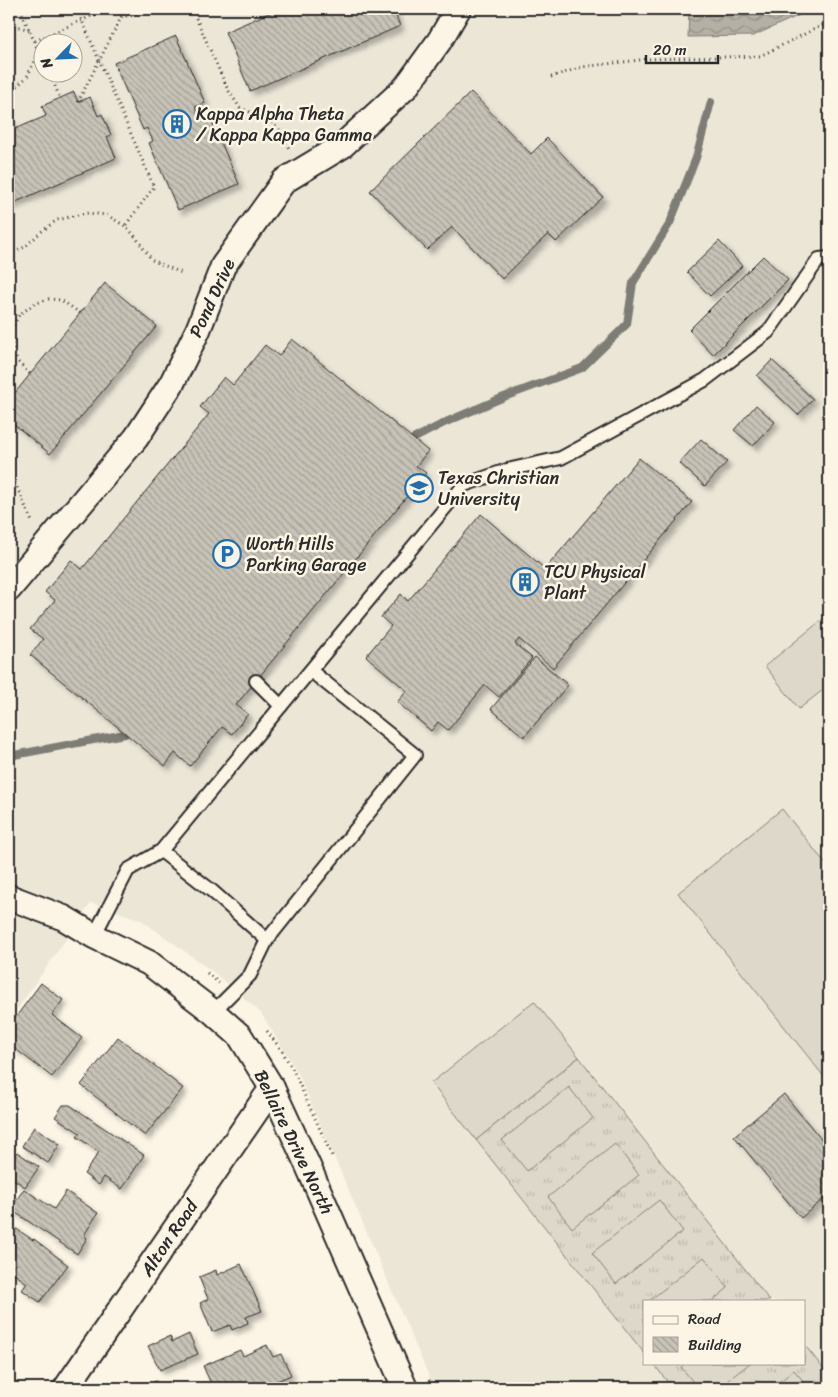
<svg xmlns="http://www.w3.org/2000/svg" width="838" height="1397" viewBox="0 0 838 1397" font-family="Sriracha,sans-serif">
<style>
.built{fill:#ece6d7;fill-rule:evenodd}
.grass{fill:url(#grass-tufts);stroke:#84827a}
.pitch{fill:#ded8ca;stroke:#84827a}
.water{fill:url(#water-waves);stroke:#7d7b74}
.lines{fill:none;stroke-linecap:round;stroke-linejoin:round}
.stream{stroke:#7d7b74;stroke-width:8}
.building{fill:url(#building-back-hatch);stroke:#2b2b2b;filter:url(#shadow)}
.lane-casing{stroke:#2b2b2b;stroke-width:16}
.street-casing{stroke:#2b2b2b;stroke-width:28}
.path{stroke:#2b2b2b;stroke-width:3;stroke-dasharray:1 4;stroke-linecap:butt}
.lane{stroke:#fcf5e5;stroke-width:12}
.street{stroke:#fcf5e5;stroke-width:24}
.labels{text-anchor:middle;stroke-width:5;stroke-linejoin:round;paint-order:stroke}
.poi-label{font-size:18px;fill:#2b2b2b;stroke:#fcf5e5;text-anchor:start}
.street-label{font-size:18px;fill:#2b2b2b;stroke:#fcf5e5}
</style>
<defs>
<pattern id="grass-tufts" width="24" height="20" patternUnits="userSpaceOnUse" patternTransform="scale(1.25)"><rect width="24" height="20" fill="#ded8ca"/><path d="M3 7l-1-3M5 7V3M7 7l1-3M15 17l-1-3M17 17v-4M19 17l1-3" fill="none" stroke="#bfbaae"/></pattern>
<pattern id="water-waves" width="16" height="10" patternUnits="userSpaceOnUse" patternTransform="scale(1.25)"><rect width="16" height="10" fill="#b4b0a5"/><path d="M0 5q4-4 8 0t8 0" fill="none" stroke="#938f87"/></pattern>
<pattern id="building-back-hatch" width="6" height="6" patternUnits="userSpaceOnUse" patternTransform="scale(1.25)"><rect width="6" height="6" fill="#c8c3b7"/><path d="M-1 5l2 2M0 0l6 6M5-1l2 2" fill="none" stroke="#a39f95"/></pattern>
<filter id="shadow"><feDropShadow dx="4.5" dy="4.5" stdDeviation="2.5" flood-color="#0004"/></filter>
</defs>
<rect width="100%" height="100%" fill="#fcf5e5"/>
<filter id="ink" filterUnits="userSpaceOnUse"><feTurbulence type="fractalNoise" baseFrequency=".02" numOctaves="2"/><feDisplacementMap in="SourceGraphic" scale="10" xChannelSelector="R" yChannelSelector="G"/><feConvolveMatrix kernelMatrix="1 2 1 2 8 2 1 2 1" color-interpolation-filters="sRGB"/></filter>
<g filter="url(#ink)">
<path class="built" d="M9 9H829V1388H434L298 1073 261 1013 212 971 141 920 91 903 9 1021ZM42 42H72V72H42ZM644 1301H804V1363H644Z"/>
<g class="grass">
<path d="M579 1057 770 1301H644V1353L476 1140Z"/>
<path d="M804 1344 829 1376V1388H672L653 1363H804Z"/>
</g>
<g class="pitch">
<path d="M829 614V685L799 709 765 666Z"/>
<path d="M782 809 829 868V1083L678 893Z"/>
<path d="M534 1001 579 1057 476 1140 431 1083Z"/>
<path d="M569 1087 593 1118 527 1171 502 1140Z"/>
<path d="M615 1144 639 1175 572 1228 548 1197Z"/>
<path d="M659 1200 683 1231 616 1284 592 1253Z"/>
<path d="M704 1257 728 1288 712 1301H649Z"/>
<path d="M686 1363H750L718 1388H698L681 1367Z"/>
<path d="M794 1370 809 1388H772Z"/>
</g>
<path class="water" d="M689 9H813L753 36 688 37Z"/>
<g class="lines">
<g class="stream">
<path d="M407 446 413 439 446 422 504 397 582 368 627 324 633 283 670 223 696 158 711 102"/>
<path d="M9 756 125 734 131 728"/>
</g>
</g>
<g class="building">
<path d="M278 9H393L400 26 250 91 225 32Z"/>
<path d="M176 36 205 103 195 107 201 121 210 117 239 184 178 210 149 143 153 141 147 128 143 130 114 63Z"/>
<path d="M74 92 78 102 90 97 98 116 102 114 111 135 107 137 116 158 9 205V120L11 119 15 129 46 116 42 106Z"/>
<path d="M471 92 531 154 547 138 603 197 556 242 548 234 502 279 452 227 427 250 370 191Z"/>
<path d="M719 241 742 266 710 296 687 272Z"/>
<path d="M763 256 788 280 713 355 689 330Z"/>
<path d="M105 283 157 326 50 454 9 420V400Z"/>
<path d="M292 339 428 451 416 466 426 473 236 705 248 714 232 734 222 727 190 766 175 753 165 766 30 655 43 639 30 629 55 600 45 592 71 560 82 569 209 414 200 407 224 377 233 385 265 345 279 356Z"/>
<path d="M772 360 813 399 798 415 757 376Z"/>
<path d="M756 405 775 422 753 446 734 430Z"/>
<path d="M701 439 727 462 705 486 679 463Z"/>
<path d="M639 458 692 502 553 668 519 639 515 644 532 658 499 697 485 685 448 730 438 722 431 731 397 702 407 691 366 656 391 626 381 617 401 594 408 601 481 514 545 569Z"/>
<path d="M535 657 568 685 524 737 491 709Z"/>
<path d="M41 983 63 1000 52 1015 82 1038 52 1077 9 1044V1026Z"/>
<path d="M118 1037 183 1088 145 1136 81 1085Z"/>
<path d="M784 1094 829 1149V1194L801 1218 734 1136Z"/>
<path d="M63 1105H70L144 1155 122 1189 104 1177 99 1185 84 1174 99 1152 77 1137 80 1133 55 1117Z"/>
<path d="M34 1127 60 1144 48 1163 22 1146Z"/>
<path d="M17 1152 39 1167 25 1187 9 1176V1164Z"/>
<path d="M24 1189 54 1209 66 1191 98 1213 84 1235 87 1238 77 1254 10 1209Z"/>
<path d="M9 1224 33 1240 34 1239 68 1265 40 1302 22 1290 27 1283 9 1270V1248L11 1245 9 1243Z"/>
<path d="M241 1264 262 1311 246 1317 248 1323 232 1330 230 1325 212 1332 200 1303 208 1299 199 1277 216 1270 217 1275Z"/>
<path d="M189 1334 198 1354 160 1370 148 1346 170 1336 172 1342Z"/>
<path d="M267 1345 273 1357 281 1354 291 1375 265 1386 264 1384 254 1388H213L203 1366 240 1350 243 1356Z"/>
<path d="M156 1381 159 1388H140Z"/>
</g>
<g class="lines">
<defs>
<g id="lane">
<path d="M256 681 281 706"/>
<path d="M161 851 212 891 267 940"/>
<path d="M94 936 128 870 161 851 464 485 507 470 561 458 705 380 768 332 819 259 829 258"/>
<path d="M213 1012 250 975 267 940 415 755 311 671"/>
</g>
<g id="street">
<path d="M9 589 136 438 172 383 198 330 223 266 284 181 342 146 406 87 440 40 458 9"/>
<path d="M9 897 64 918 94 936 149 963 213 1012 240 1036 272 1088 308 1166 405 1388"/>
<path d="M66 1388 272 1088"/>
</g>
</defs>
<use href="#lane" class="lane-casing"/>
<use href="#street" class="street-casing"/>
<g class="path">
<path d="M20 9 42 59"/>
<path d="M77 9 154 187 125 226"/>
<path d="M113 9C121 18 133 19 141 9"/>
<path d="M192 9 228 90 240 108 255 114 272 123 282 132 290 151"/>
<path d="M9 24 30 30"/>
<path d="M35 41 107 9"/>
<path d="M49 72 60 98"/>
<path d="M551 77 582 67 648 59 760 56 829 22"/>
<path d="M9 93 27 77 39 52"/>
<path d="M78 102 122 16"/>
<path d="M9 254 25 247 41 232 57 220 86 213 107 215 125 226 134 235 152 260 184 274"/>
<path d="M9 334 19 315 34 304 49 299 61 300 80 313"/>
<path d="M9 334 17 361 30 374"/>
<path d="M9 469 33 524"/>
<path d="M207 973 219 983"/>
<path d="M267 1031 282 1051 293 1070 333 1158"/>
<path d="M429 1380 433 1388"/>
</g>
<use href="#lane" class="lane"/>
<use href="#street" class="street"/>
</g>
</g>
<defs>
<symbol id="building-ring" viewBox="-11 -11 22 22"><circle r="9.5" fill="#fcf5e5" stroke="#1f6fb2" stroke-width="1.5"/><path d="M-4-6H4V6H1V3H-1V6H-4ZM-2.5-4.3h1.7v1.8h-1.7ZM.8-4.3h1.7v1.8H.8ZM-2.5-1h1.7V.8h-1.7ZM.8-1h1.7V.8H.8Z" fill="#1f6fb2"/></symbol>
<symbol id="university-ring" viewBox="-11 -11 22 22"><circle r="9.5" fill="#fcf5e5" stroke="#1f6fb2" stroke-width="1.5"/><path d="M0-5L7-2L0 1L-7-2ZM-4 1L0 2.5L4 1V4Q0 6-4 4Z" fill="#1f6fb2"/></symbol>
<symbol id="parking-ring" viewBox="-11 -11 22 22"><circle r="9.5" fill="#fcf5e5" stroke="#1f6fb2" stroke-width="1.5"/><path d="M-3.5-5.5H1a3.5 3.5 0 0 1 0 7H-1V5.5H-3.5ZM-1-3.4V-.6H.8a1.4 1.4 0 0 0 0-2.8Z" fill="#1f6fb2"/></symbol>
</defs>
<g fill-rule="evenodd">
<use href="#building-ring" x="161" y="108" width="32" height="32"/>
<use href="#university-ring" x="403" y="472" width="32" height="32"/>
<use href="#parking-ring" x="211" y="538" width="32" height="32"/>
<use href="#building-ring" x="509" y="566" width="32" height="32"/>
</g>
<g class="labels">
<g class="poi-label">
<text x="196" y="120">Kappa Alpha Theta<tspan x="196" dy="21">/ Kappa Kappa Gamma</tspan></text>
<text x="438" y="484">Texas Christian<tspan x="438" dy="21">University</tspan></text>
<text x="246" y="550">Worth Hills<tspan x="246" dy="21">Parking Garage</tspan></text>
<text x="544" y="578">TCU Physical<tspan x="544" dy="21">Plant</tspan></text>
</g>
<g class="street-label">
<text transform="translate(212 298) rotate(-65)" y="6">Pond Drive</text>
<text transform="translate(294 1142) rotate(64)" y="6">Bellaire Drive North</text>
<text transform="translate(169 1238) rotate(-56)" y="6">Alton Road</text>
</g>
</g>
<rect width="838" height="1397" fill="none" stroke="#fcf5e5" stroke-width="30"/>
<rect x="15" y="15" width="808" height="1367" fill="none" stroke="#2b2b2b" stroke-width="2" filter="url(#ink)"/>
<rect x="643" y="1300" width="162" height="65" fill="#fcf5e5" stroke="#a8a49b"/>
<rect x="653" y="1316" width="25" height="8" fill="#fcf5e5" stroke="#a8a49b"/>
<text x="688" y="1324" font-size="15" fill="#2b2b2b">Road</text>
<rect x="653" y="1337" width="25" height="15" fill="url(#building-back-hatch)" stroke="#a8a49b"/>
<text x="688" y="1350" font-size="15" fill="#2b2b2b">Building</text>
<g transform="translate(58 58) rotate(246)"><circle r="24" fill="#fcf5e5" stroke="#a8a49b"/>
<path d="M0-4L9 19L0 12L-9 19Z" fill="#1f6fb2"/>
<text y="-8" font-size="14" font-weight="bold" text-anchor="middle" fill="#2b2b2b">N</text>
</g>
<path d="M646 55v8h72v-8" fill="none" stroke="#2b2b2b" stroke-width="2.5"/>
<text x="653" y="55" font-size="15" fill="#2b2b2b" stroke="#fcf5e5" stroke-width="4" paint-order="stroke">20 m</text>
</svg>
